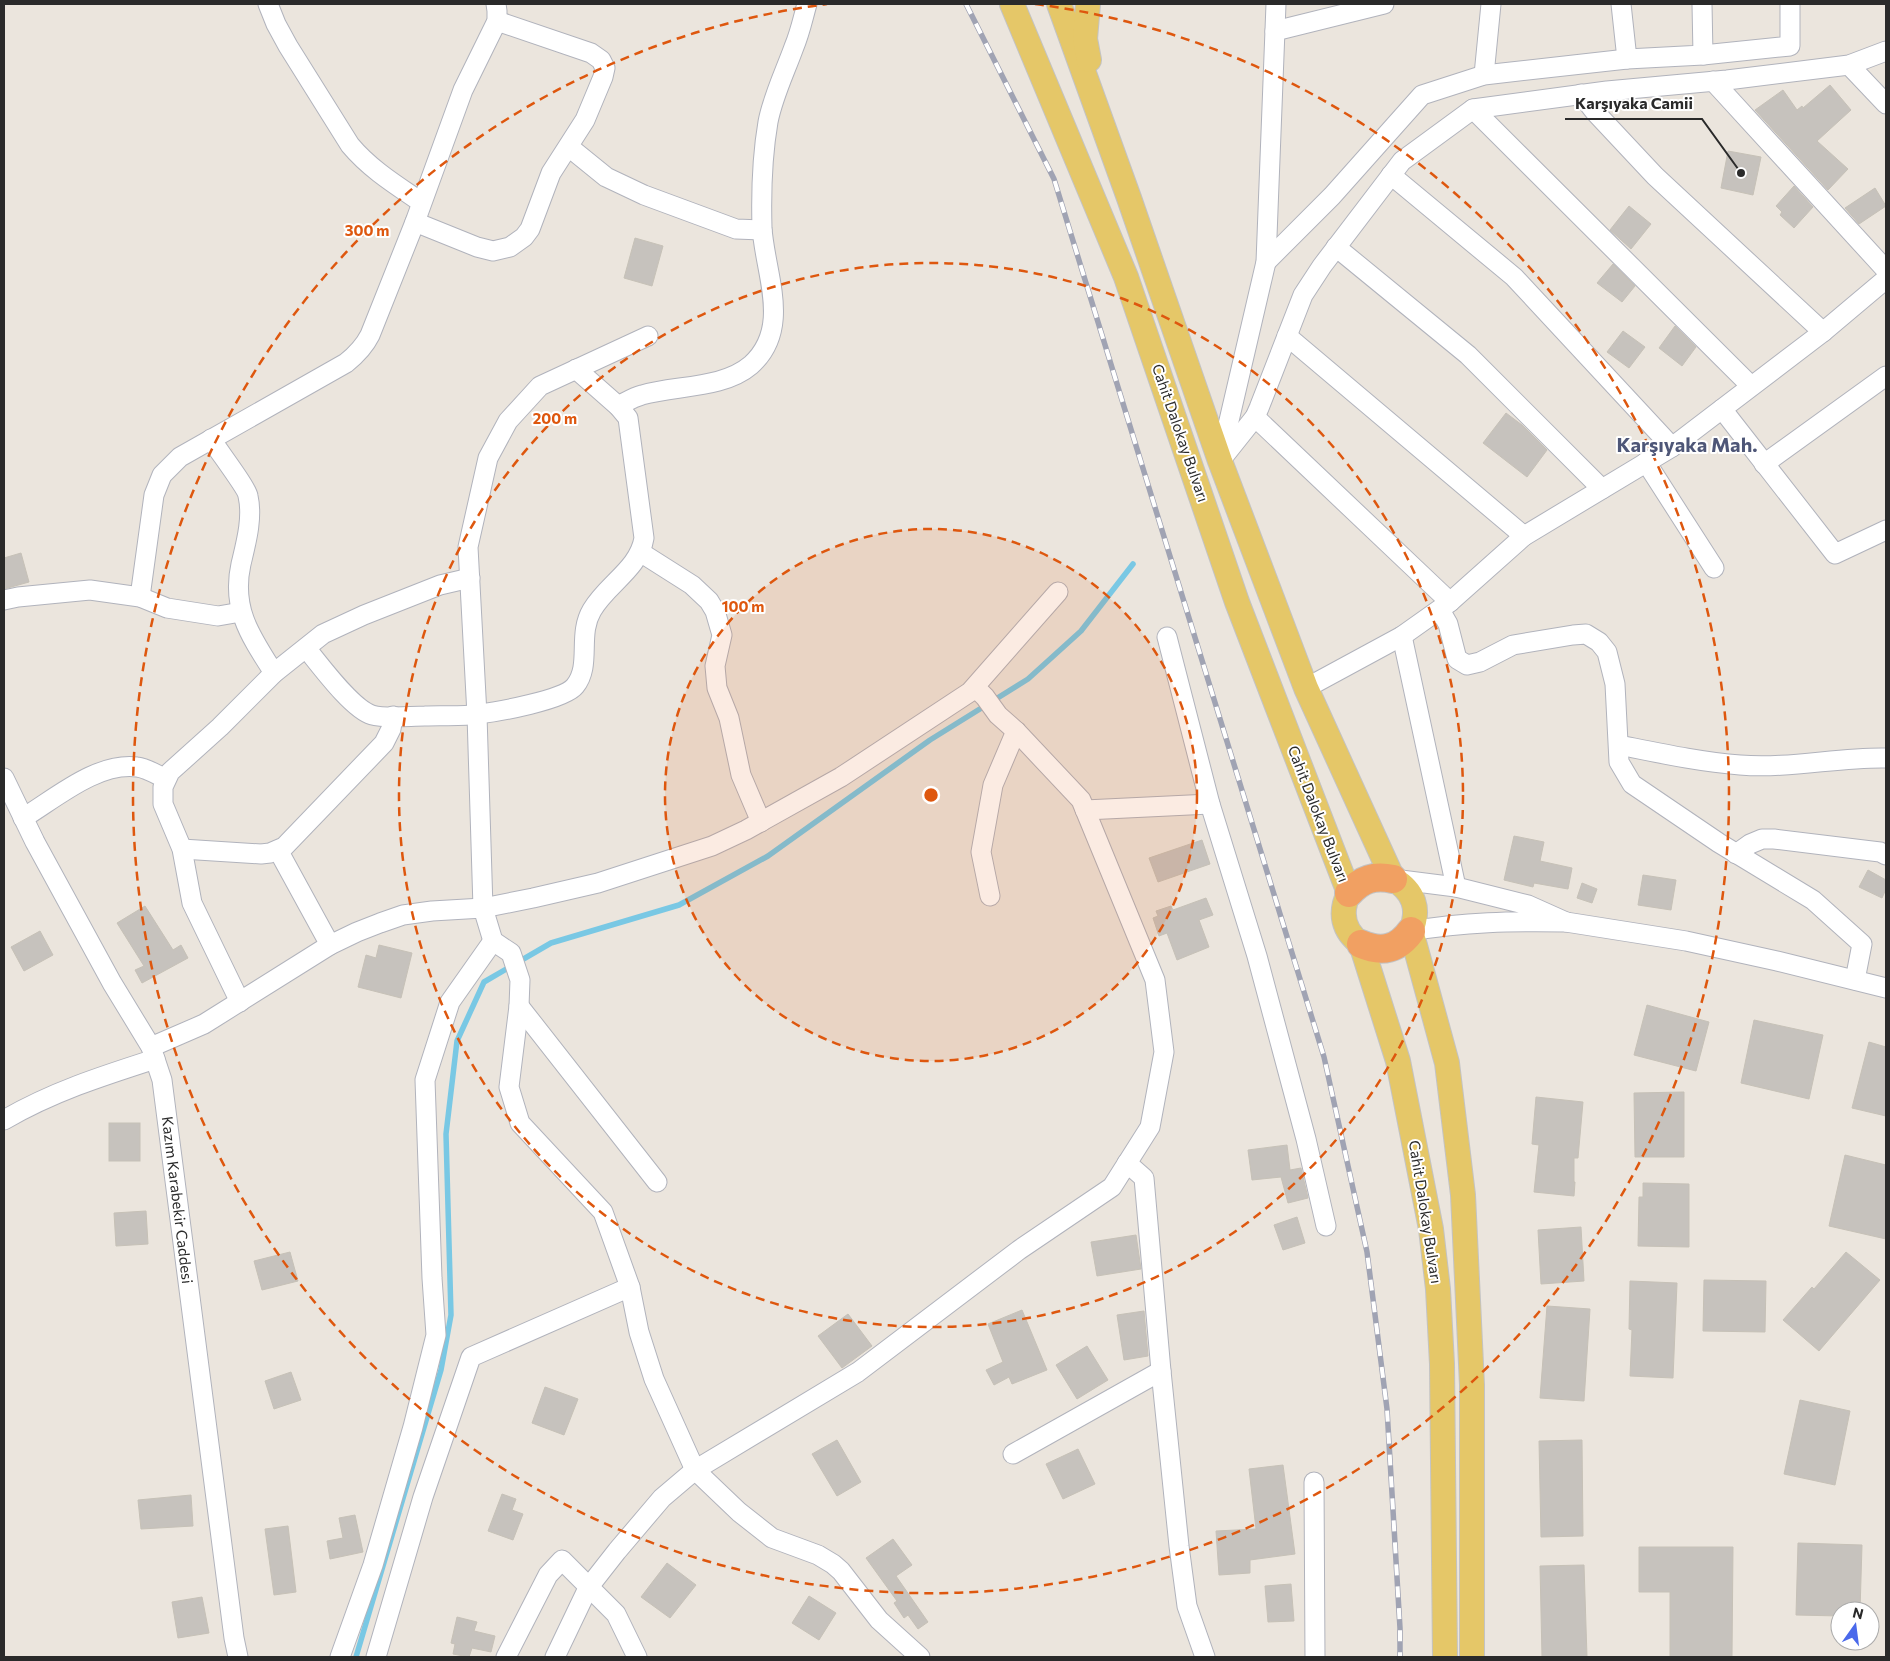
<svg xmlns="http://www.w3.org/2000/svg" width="1890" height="1661" viewBox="0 0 1890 1661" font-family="Commissioner,sans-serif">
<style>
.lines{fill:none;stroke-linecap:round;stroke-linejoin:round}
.stream{stroke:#79c8e4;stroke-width:5.5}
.building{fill:#c6c2bd;stroke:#c6c1b7}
.minor-casing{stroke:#b1b3bc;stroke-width:21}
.major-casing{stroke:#c3c3c3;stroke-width:26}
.highway-casing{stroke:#c3c3c3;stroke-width:30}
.minor{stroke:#fff;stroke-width:19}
.major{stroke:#e5c768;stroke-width:24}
.highway{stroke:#f1a062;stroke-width:28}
.rail-casing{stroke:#a0a3b3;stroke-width:5.5}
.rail{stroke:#fff;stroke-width:4;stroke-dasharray:11;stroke-linecap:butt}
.ring{fill:none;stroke:#de570e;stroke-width:2.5;stroke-dasharray:9 6}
.labels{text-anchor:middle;stroke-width:4;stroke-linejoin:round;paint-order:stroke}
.street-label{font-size:15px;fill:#2a2a2a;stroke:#fff}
.district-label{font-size:20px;font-weight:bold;fill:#4e5677;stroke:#fff}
.centre{fill:#de570e;stroke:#fff;stroke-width:2.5}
.ring-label{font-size:15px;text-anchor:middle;font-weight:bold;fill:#de570e;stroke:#fff;stroke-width:4;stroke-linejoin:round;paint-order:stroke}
.leader{fill:none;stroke:#2a2a2a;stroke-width:2}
.callout-dot{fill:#2a2a2a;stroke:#fff;stroke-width:2}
.callout-label{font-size:16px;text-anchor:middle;font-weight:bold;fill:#2a2a2a;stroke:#fff;stroke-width:4;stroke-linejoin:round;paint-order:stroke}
</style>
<rect width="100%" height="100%" fill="#ebe5dd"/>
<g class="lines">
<path class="stream" d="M356 1657 441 1370 451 1315 446 1134 457 1041 484 982 551 943 679 905 768 856 930 740 1028 679 1081 631 1133 564"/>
</g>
<g class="building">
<path d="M1830 85 1851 110 1817 141 1848 169 1828 190 1755 110 1783 90 1797 110 1802 106 1803 108Z"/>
<path d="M1728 151 1761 157 1753 195 1721 188Z"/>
<path d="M1794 186 1813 207 1794 228 1780 215 1782 212 1776 206Z"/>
<path d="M1875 188 1886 206 1859 224 1845 208Z"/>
<path d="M1629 206 1651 224 1631 249 1610 230Z"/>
<path d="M635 238 663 246 652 286 624 278Z"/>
<path d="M1613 264 1635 286 1622 302 1597 283Z"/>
<path d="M1675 326 1696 347 1682 366 1659 348Z"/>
<path d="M1623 331 1645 347 1629 368 1607 352Z"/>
<path d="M1506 413 1522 425 1547 450 1527 477 1483 443Z"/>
<path d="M21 553 29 582 4 589V558Z"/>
<path d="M1514 836 1544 842 1540 861 1572 868 1568 889 1534 883 1533 887 1504 880Z"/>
<path d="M1202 840 1210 864 1158 882 1149 858Z"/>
<path d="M1868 870 1886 880V889L1882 898 1859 887Z"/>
<path d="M1643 875 1676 880 1671 910 1638 905Z"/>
<path d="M1582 883 1597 889 1592 903 1577 898Z"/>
<path d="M1206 898 1213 915 1199 920 1209 947 1177 960 1167 933 1159 936 1153 918 1158 916 1156 911 1171 906 1173 910Z"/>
<path d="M145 906 173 950 181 945 188 958 142 983 135 970 144 966 117 923Z"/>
<path d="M40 931 53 955 24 971 11 947Z"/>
<path d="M379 945 412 953 401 998 358 987 366 955 376 958Z"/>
<path d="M1647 1005 1709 1022 1696 1071 1634 1055Z"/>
<path d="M1754 1020 1823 1035 1809 1099 1741 1083Z"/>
<path d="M1869 1042 1886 1047V1116L1852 1108Z"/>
<path d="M1684 1092V1157H1635L1634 1093Z"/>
<path d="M1536 1097 1583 1102 1578 1158H1574V1182H1575L1574 1196 1534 1192 1539 1145 1532 1144Z"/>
<rect x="109" y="1123" width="31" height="38"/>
<path d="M1287 1145 1290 1170 1301 1168 1308 1198 1288 1203 1281 1177 1252 1180 1248 1150Z"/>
<path d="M1845 1155 1886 1165V1239L1829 1226Z"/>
<path d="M1643 1183 1689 1184V1247L1638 1246 1639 1197H1643Z"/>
<path d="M146 1211 148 1244 116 1246 114 1213Z"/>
<path d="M1297 1217 1305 1243 1283 1250 1274 1225Z"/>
<path d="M1581 1227 1584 1281 1541 1284 1538 1230Z"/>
<path d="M1136 1235 1141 1269 1097 1276 1091 1242Z"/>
<path d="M290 1252 298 1281 262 1290 254 1261Z"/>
<path d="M1846 1252 1880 1280 1819 1351 1783 1320 1812 1287 1814 1289Z"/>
<path d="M1704 1280 1766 1281 1765 1332 1703 1331Z"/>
<path d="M1630 1281 1677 1283 1673 1378 1630 1376 1632 1330 1629 1329Z"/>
<path d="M1547 1306 1590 1309 1584 1401 1540 1398Z"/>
<path d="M1022 1310 1047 1370 1012 1384 1009 1377 994 1385 986 1370 1003 1362 988 1324Z"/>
<path d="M1144 1311 1148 1356 1124 1360 1117 1315Z"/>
<path d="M848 1314 872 1346 842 1368 818 1336Z"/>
<path d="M1087 1346 1108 1380 1077 1399 1056 1365Z"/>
<path d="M291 1372 301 1400 274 1409 265 1381Z"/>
<path d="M545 1387 578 1399 564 1435 532 1423Z"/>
<path d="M1800 1400 1850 1411 1835 1485 1784 1474Z"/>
<path d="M837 1440 861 1482 837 1496 812 1454Z"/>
<path d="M1582 1440 1583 1536 1541 1537 1539 1441Z"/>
<path d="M1078 1449 1095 1484 1063 1499 1046 1464Z"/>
<path d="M1283 1465 1295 1554 1250 1560V1573L1219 1575 1216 1531 1256 1529 1249 1469Z"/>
<path d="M502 1494 516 1499 512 1510 523 1514 513 1540 488 1531Z"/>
<path d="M191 1495 193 1526 141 1529 138 1500Z"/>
<path d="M355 1515 363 1552 330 1559 327 1541 343 1538 339 1518Z"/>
<path d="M288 1526 296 1592 274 1595 265 1529Z"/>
<path d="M893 1539 912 1565 896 1576 928 1622 918 1629 908 1615 904 1618 894 1603 897 1601 866 1558Z"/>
<path d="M1798 1543 1862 1545 1860 1611H1840V1616L1796 1615Z"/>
<path d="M1639 1547H1733L1732 1656 1670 1657V1592H1639Z"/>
<path d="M667 1563 696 1585 670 1618 641 1597Z"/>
<path d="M1584 1565 1587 1657H1542L1540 1566Z"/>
<path d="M1291 1584 1294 1621 1268 1622 1265 1586Z"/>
<path d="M809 1596 836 1613 819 1640 792 1623Z"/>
<path d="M202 1597 209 1633 178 1638 172 1602Z"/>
<path d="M457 1617 477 1622 474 1631 495 1636 491 1652 472 1648 469 1657 453 1654 455 1644 451 1643Z"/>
</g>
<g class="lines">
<defs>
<g id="minor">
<path d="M268 4 276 24 288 46 350 145C370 169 396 185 421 202"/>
<path d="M1621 4 1627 59"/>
<path d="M1275 31 1384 4"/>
<path d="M1703 55 1790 46V4"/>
<path d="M1849 65 1886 104"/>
<path d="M1484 75 1491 4"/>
<path d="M1713 81 1886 270"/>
<path d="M1581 94 1595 112 1655 176 1823 332"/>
<path d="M1473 109 1751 386"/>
<path d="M569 147 606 177 644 195 736 229 762 230"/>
<path d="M1391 175 1514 277 1672 447"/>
<path d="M415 222 477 247 493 251 510 247 524 237 530 229 551 173 585 120 603 77 605 68 601 60 591 53 497 21"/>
<path d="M1336 247 1468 355 1602 489"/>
<path d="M1266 262 1332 196 1422 95 1484 75 1627 59 1703 55 1702 4"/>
<path d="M648 336 540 386 508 421 488 458 468 547 477 715 483 908 493 941 511 953 520 980 519 1006 509 1087 520 1123 603 1212 630 1287 639 1332 654 1379 695 1470 739 1512 772 1538 818 1555 833 1564 841 1571 879 1620 920 1657"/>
<path d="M1287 336 1524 536"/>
<path d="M618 406C626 402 634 397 642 395 676 385 723 389 751 365 792 328 765 274 762 228 761 193 762 157 768 122 773 96 785 72 794 47 800 33 803 18 807 4"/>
<path d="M1722 409 1835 554 1886 530"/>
<path d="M1255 417 1450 602"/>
<path d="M211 439C217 449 247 488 248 496 253 518 246 543 241 564 231 609 251 637 274 673"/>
<path d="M1221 455 1266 262 1276 4"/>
<path d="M1220 461 1255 417 1259 408 1303 295 1322 266 1402 161 1473 109 1607 91 1727 80 1849 65 1886 51"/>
<path d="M1646 462 1714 568"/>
<path d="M1764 464 1886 376"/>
<path d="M640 552 692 585 709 601 715 611 722 635 715 666 717 688 729 718 741 775 761 822"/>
<path d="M140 597 154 495 162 475 180 457 346 363C356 355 364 347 370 335L415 222 463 90 497 21V11L496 4"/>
<path d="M4 600 18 597 90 590 140 597 167 608 218 616 241 612"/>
<path d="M1440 610 1448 624 1457 659 1467 665 1480 662 1513 645 1573 635 1586 634 1599 642 1607 652 1615 684 1619 762 1632 784 1719 843 1813 900 1862 944 1855 980"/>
<path d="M1402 636 1456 887"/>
<path d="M1167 637 1210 804 1257 956 1306 1139 1326 1226"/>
<path d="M306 648C320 665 352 709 372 715 386 719 410 716 425 716 442 715 461 717 478 714 497 712 564 700 575 686 592 665 577 635 592 610 607 584 639 569 644 538L628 418 618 406 576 369"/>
<path d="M1306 688 1402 636 1450 602 1524 536 1672 447 1823 332 1886 279"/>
<path d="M1619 745C1659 753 1700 762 1740 765 1789 769 1838 757 1886 758"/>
<path d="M4 778 35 842 112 983 151 1047 162 1080 234 1638 238 1657"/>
<path d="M1085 810 1210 804"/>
<path d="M23 818C56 798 97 762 137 767 147 768 157 775 166 779"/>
<path d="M182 849 261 854 270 853 284 847 384 743 391 729 393 716"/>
<path d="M278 850 330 945"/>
<path d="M1736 854 1750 844 1762 839H1774L1880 852 1886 855"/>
<path d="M1393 879 1456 887 1528 905 1566 922C1511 921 1465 922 1411 931"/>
<path d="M990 896 981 852 993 785 1016 731"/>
<path d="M1566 922 1686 941 1777 961 1886 988"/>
<path d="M240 1002 192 903 182 849 163 804V787L170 772 220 727 274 673 323 634 364 615 440 585 470 578"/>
<path d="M519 1006 657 1182"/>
<path d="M151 1047 204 1024 330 945 357 932 380 923 403 915 432 911 483 908 533 898 598 883 712 846 746 830 841 777 970 692 1058 592"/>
<path d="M4 1120C52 1092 102 1076 155 1059"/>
<path d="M1127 1163 1144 1178 1161 1371 1179 1546 1187 1606 1205 1657"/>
<path d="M1013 1454 1161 1371"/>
<path d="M1314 1482 1315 1657"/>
<path d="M340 1657 373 1565 413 1427 436 1335 432 1278 425 1080 450 1002 493 941"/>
<path d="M376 1657 423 1497 471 1357 630 1287"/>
<path d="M506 1657 548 1575 562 1560 616 1614 637 1657"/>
<path d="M555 1657 588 1588 617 1551 662 1498 695 1470 858 1372 1019 1250 1112 1187 1150 1127 1164 1052 1155 980 1081 800 1016 731 998 715 985 697 975 687"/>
</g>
<g id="major">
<path d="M1012 4 1126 277 1237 602 1349 893C1339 913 1343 931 1361 944L1398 1061 1431 1229 1438 1289 1442 1364 1445 1657"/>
<path d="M1059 4 1129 198 1220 461 1306 688 1393 879C1414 891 1420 909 1411 931L1447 1063 1463 1195 1472 1385V1657"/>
<path d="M1088 4 1085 39 1089 60"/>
</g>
<g id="highway">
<path d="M1349 893C1362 879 1374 875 1393 879"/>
<path d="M1361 944C1382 953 1398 949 1411 931"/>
</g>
</defs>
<use href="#minor" class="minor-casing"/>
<use href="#major" class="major-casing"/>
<use href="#highway" class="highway-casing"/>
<use href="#minor" class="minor"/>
<use href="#major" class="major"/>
<use href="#highway" class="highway"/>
<defs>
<path id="rail" d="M966 4 1054 179 1324 1057 1367 1252 1387 1409 1400 1628V1657"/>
</defs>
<use href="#rail" class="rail-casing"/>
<use href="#rail" class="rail"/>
</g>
<circle cx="931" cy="795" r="266" fill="#de570e" fill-opacity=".12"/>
<g class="ring">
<circle cx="931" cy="795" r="266"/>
<circle cx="931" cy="795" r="532"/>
<path d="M1035 4A798 798 0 1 1 827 4"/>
</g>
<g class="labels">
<g class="street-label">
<text transform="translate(1180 433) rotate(71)" y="5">Cahit Dalokay Bulvarı</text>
<text transform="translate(1318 814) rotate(69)" y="5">Cahit Dalokay Bulvarı</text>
<text transform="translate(177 1200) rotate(83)" y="5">Kazım Karabekir Caddesi</text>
<text transform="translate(1425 1212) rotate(81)" y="5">Cahit Dalokay Bulvarı</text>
</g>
<g class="district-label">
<text x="1687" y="452">Karşıyaka Mah.</text>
</g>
</g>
<circle cx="931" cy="795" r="8" class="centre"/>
<g class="ring-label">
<text x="367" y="236">300 m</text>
<text x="555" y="424">200 m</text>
<text x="743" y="612">100 m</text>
</g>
<path class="leader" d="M1741 173L1702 119H1565"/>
<circle class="callout-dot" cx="1741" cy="173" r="5"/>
<g class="callout-label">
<text x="1634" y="109">Karşıyaka Camii</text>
</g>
<rect width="1890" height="1661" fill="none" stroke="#2a2a2a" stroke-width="10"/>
<g transform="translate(1855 1626) rotate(14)"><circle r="24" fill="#ffffff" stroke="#aaaaaa"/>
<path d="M0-4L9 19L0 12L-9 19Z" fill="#4a69eb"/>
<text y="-8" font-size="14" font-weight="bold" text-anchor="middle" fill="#2a2a2a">N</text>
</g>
</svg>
